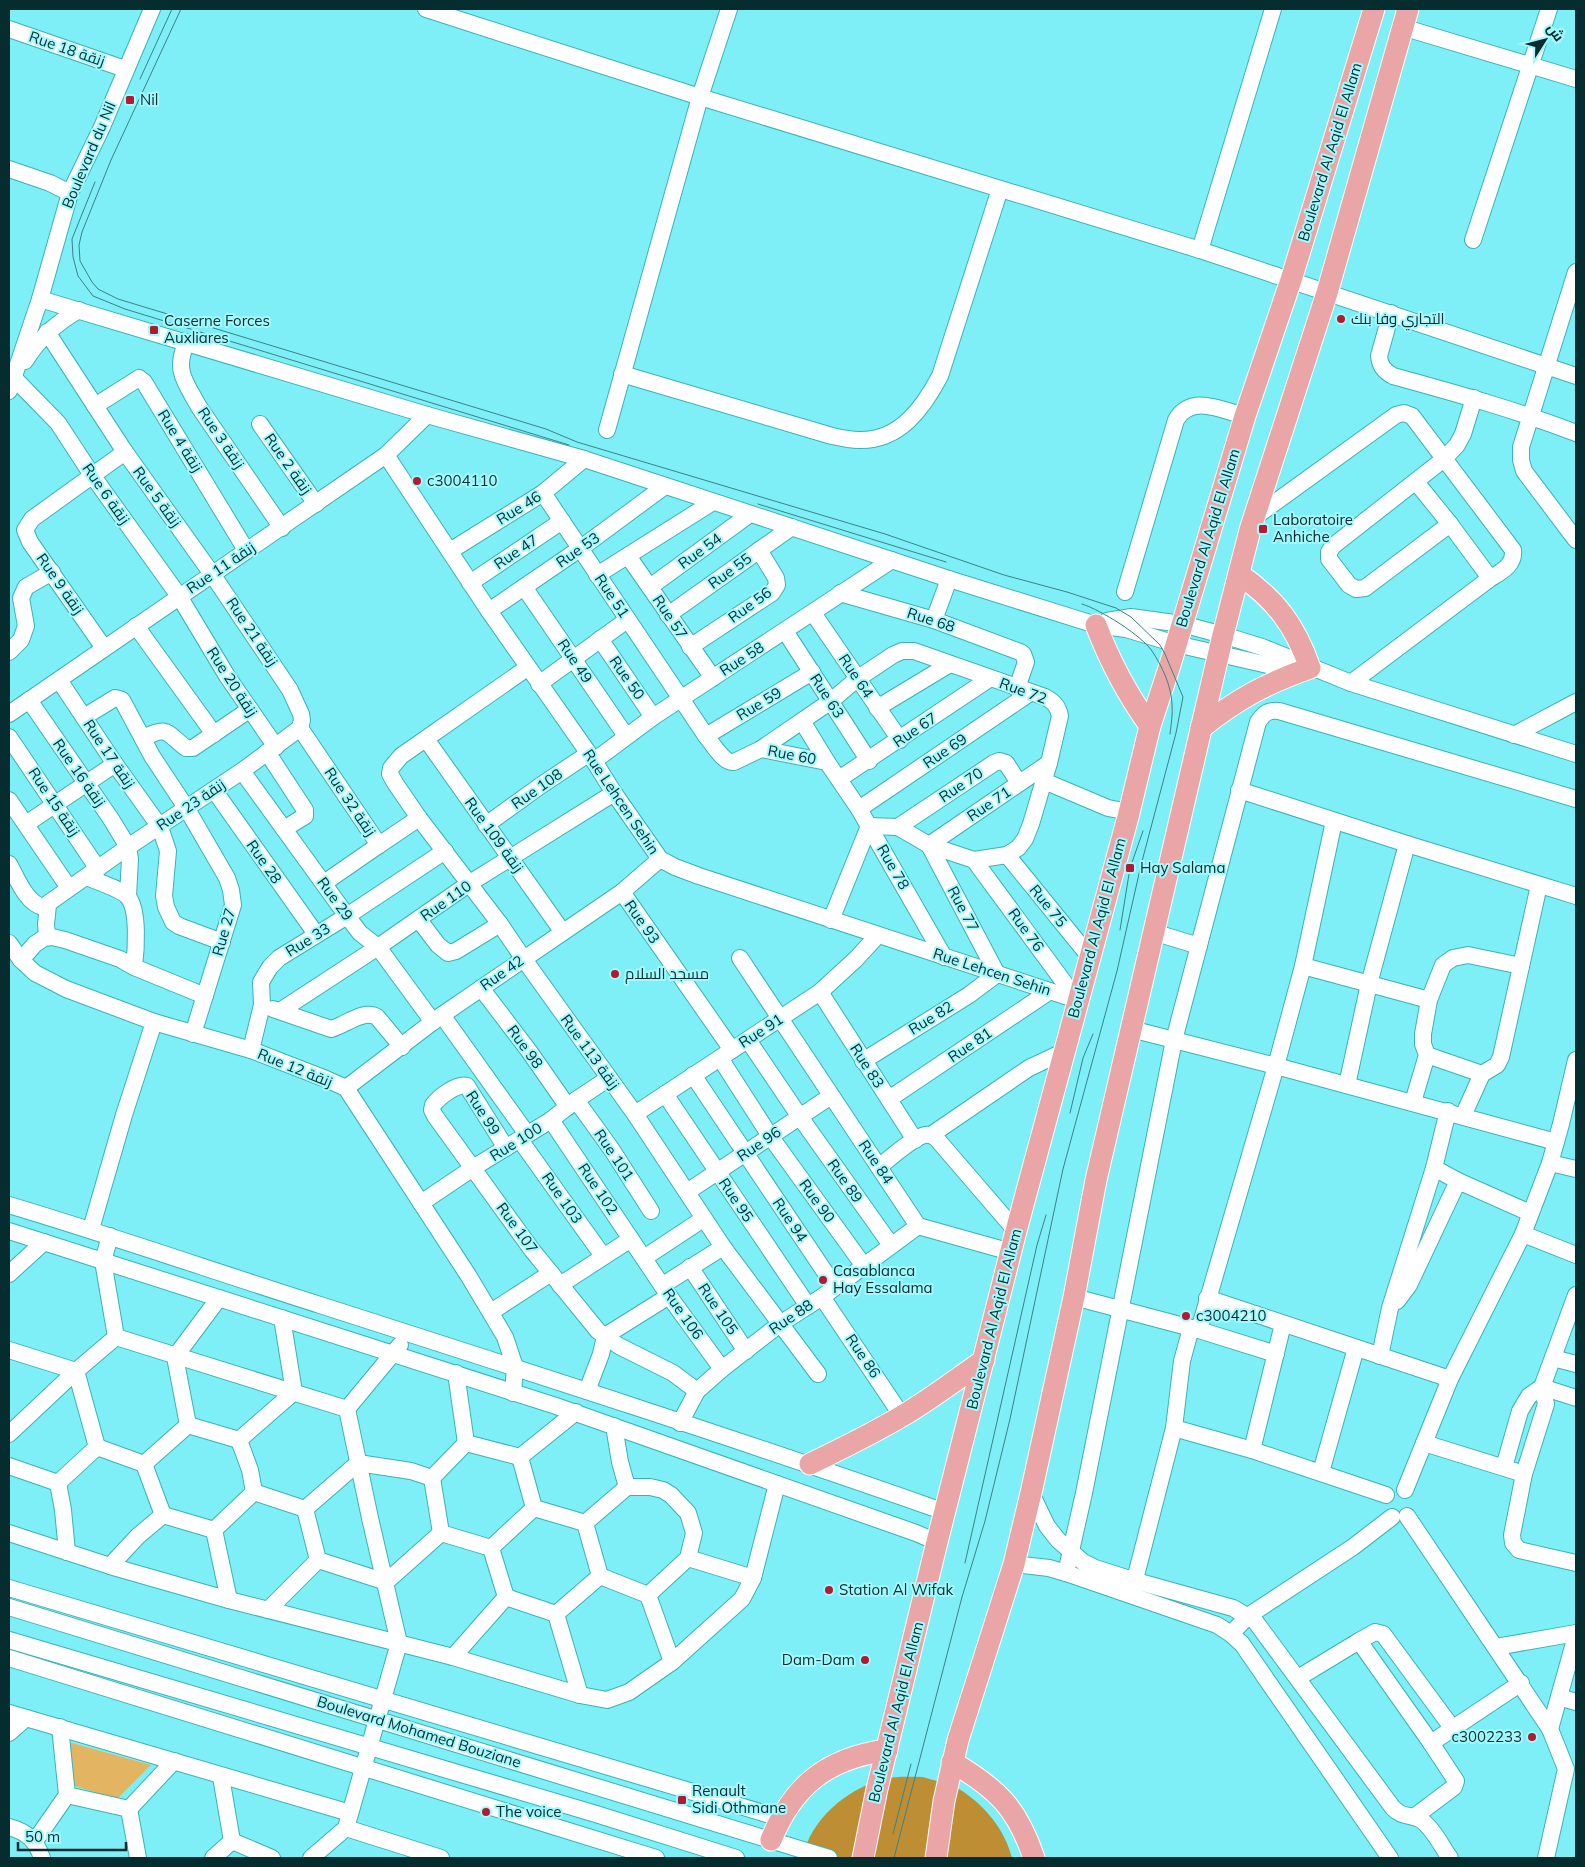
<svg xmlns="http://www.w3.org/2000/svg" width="1585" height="1867" viewBox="0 0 1585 1867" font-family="Mulish,Cairo,sans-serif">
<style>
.green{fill:#e3b461}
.forest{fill:#bd8e33}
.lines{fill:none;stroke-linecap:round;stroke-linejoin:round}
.minor-casing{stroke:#3ab2b9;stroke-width:18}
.major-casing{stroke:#fff;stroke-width:23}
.minor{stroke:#fff;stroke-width:16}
.major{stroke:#eaa6a7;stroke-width:21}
.tram{stroke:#3a8286;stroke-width:1}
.poi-dot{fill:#af1b31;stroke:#a3f9fe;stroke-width:2}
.labels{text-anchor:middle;stroke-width:4;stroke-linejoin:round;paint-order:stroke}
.street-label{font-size:15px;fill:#052c2e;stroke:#a3f9fe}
.poi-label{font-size:15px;fill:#052c2e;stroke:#a3f9fe;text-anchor:start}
</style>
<rect width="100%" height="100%" fill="#7eeff6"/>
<path class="green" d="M65 1741 151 1765 117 1799 69 1784Z"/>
<path class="forest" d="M923 1777C934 1781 949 1783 959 1789 985 1805 1005 1830 1012 1858H803C809 1820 848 1788 884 1779 896 1776 911 1777 923 1777Z"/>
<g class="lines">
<defs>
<g id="minor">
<path d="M426 9 700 97 1200 250 1576 376"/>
<path d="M1402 27 1576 79"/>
<path d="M9 29 125 69"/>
<path d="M9 169 50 183 70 193"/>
<path d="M1473 240 1549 9"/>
<path d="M1200 250 1273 9"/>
<path d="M1576 272 1521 447V460L1524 471 1576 540"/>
<path d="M40 299 427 415 584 459 949 579 1096 625 1126 629 1176 644 1272 666 1301 669"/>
<path d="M1391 313 1379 356C1380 366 1384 371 1393 376 1455 393 1516 410 1576 433"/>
<path d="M47 332 125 452"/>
<path d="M187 342C173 370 186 383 199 407L282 528"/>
<path d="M25 361C39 338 56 323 79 310"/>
<path d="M622 374 832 436C841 438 850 440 859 440 900 441 923 408 940 376L1000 189"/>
<path d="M14 378 58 423 92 475 179 596 227 676 276 747"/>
<path d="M9 391 40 299 70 193 102 127 152 9"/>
<path d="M95 406 139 378 144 382 246 550"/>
<path d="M260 424 316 504"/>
<path d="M607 430 700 97 729 9"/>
<path d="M386 455 489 611 594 761 614 793 660 859 675 867 699 876 1077 1000"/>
<path d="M543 493 706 736C713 744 723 763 734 762L761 749 827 762 859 809 944 957"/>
<path d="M1255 517 1396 415 1404 413 1412 416 1513 550C1515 566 1500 572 1488 580"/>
<path d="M1450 524 1365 588 1356 589 1349 585 1329 559V552L1333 546 1444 459 1457 445 1463 434 1474 398"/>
<path d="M450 551 543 493 584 459"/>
<path d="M628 556 713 678"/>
<path d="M597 575 713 502"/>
<path d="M470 583 562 521"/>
<path d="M524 587 626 736"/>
<path d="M650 587 750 514"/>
<path d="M1125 592 1176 420C1191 394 1221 410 1245 416"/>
<path d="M840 593 934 620 1020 652 1023 654 1026 662 1017 688"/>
<path d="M489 611 581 548 665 486"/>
<path d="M813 613 900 740"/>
<path d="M668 615 792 527"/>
<path d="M934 620 949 579"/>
<path d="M1107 621 1131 617 1182 624 1223 635 1262 647 1351 683 1576 754"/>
<path d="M136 626 214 734"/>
<path d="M785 631 869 761"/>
<path d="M600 639 653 717"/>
<path d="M690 647 772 593 777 585 776 578 759 550"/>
<path d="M9 652 21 640 26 626 21 598 26 587 52 572"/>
<path d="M527 668 401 756 391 768 390 774 395 783 419 818 500 924 523 958 635 1114 723 1247 818 1374"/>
<path d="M59 680 115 764 160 827 168 851 164 896 166 907 173 922 179 926 222 942"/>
<path d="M1351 683 1488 580 1487 574 1450 524 1416 482"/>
<path d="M539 684 627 620"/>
<path d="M29 700 111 819 128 847 130 859 128 896"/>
<path d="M877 708 950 664"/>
<path d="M9 714 386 455 427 415"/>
<path d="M84 717 115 698 122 700 152 756 187 809 227 878 231 890 233 905 193 1034"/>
<path d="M802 721 827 762"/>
<path d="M300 728 379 845 324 883"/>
<path d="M1514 735 1576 702"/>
<path d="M706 736 812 672"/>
<path d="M9 737 98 869"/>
<path d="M143 738C169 725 166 733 186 748H193L249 710"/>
<path d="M426 739 562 931"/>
<path d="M761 749 831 701 857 679 893 655 902 651H914L1045 697C1054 702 1058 706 1060 716L1049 763 1031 824 1025 839 1018 848 1007 855 974 860 929 845 898 827 869 826 831 920"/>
<path d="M267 752 305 810V816L284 829"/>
<path d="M594 761 653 717 892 560"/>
<path d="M242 771 347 916 360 933 378 947 433 1022"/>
<path d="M839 779 989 679"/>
<path d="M1044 781 1108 808 1129 812"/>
<path d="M214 790 316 934"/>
<path d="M1239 790 1407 844 1576 896"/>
<path d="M9 800 69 888"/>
<path d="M859 809 1030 693"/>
<path d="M26 824 115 764"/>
<path d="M486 825 540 786 588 754"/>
<path d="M898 827 994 763 999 761 1006 763 1019 783"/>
<path d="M379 845 419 818"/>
<path d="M1007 855 1089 956"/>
<path d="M974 860 1077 1000"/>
<path d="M9 864C17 878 26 903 43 907L128 847 242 771 300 728 302 720 301 714 290 690 212 574 125 452 32 519 25 530 30 542 104 648"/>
<path d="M86 877C96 881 121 889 128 897 139 910 136 951 134 967"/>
<path d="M622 892 732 1050"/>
<path d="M419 920 438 945 448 953 456 951 500 924"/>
<path d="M1153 932 1199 946"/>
<path d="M47 936 46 924 48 905"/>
<path d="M9 943 21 960 35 973 66 989 154 1022 251 1050 326 1079 346 1088 468 1275 505 1337 515 1367 513 1393"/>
<path d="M740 958 918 1226 1011 1252"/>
<path d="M21 960 35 944 44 938 52 937 65 940 120 959 134 967 205 996"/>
<path d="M1303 966 1429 1000"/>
<path d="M481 988 529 1051 568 1107"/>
<path d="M820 992 915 1140"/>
<path d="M273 1009 331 1029C346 1025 363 1009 377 1017L402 1047"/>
<path d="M280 1011 378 947 470 883 614 793"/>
<path d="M442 1015 527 1134"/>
<path d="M1131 1029 1276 1066 1556 1142"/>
<path d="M748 1040 800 1117 891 1245"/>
<path d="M251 1050 262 1005 261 982 270 967 279 958 347 916 445 851"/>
<path d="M1427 1055 1482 1074"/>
<path d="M720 1058 770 1136 864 1266"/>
<path d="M863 1061 969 995 997 974 929 845 1049 763"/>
<path d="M693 1075 835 1287"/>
<path d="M1347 1085 1369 984 1407 844"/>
<path d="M346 1088 442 1015 622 892 660 859"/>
<path d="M665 1094 808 1306"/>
<path d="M889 1099 1050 991"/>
<path d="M576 1100 612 1150 651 1211"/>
<path d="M1413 1102 1427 1055 1423 1044V1034L1429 1000 1443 965 1453 958 1468 955 1521 966"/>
<path d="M1448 1111 1434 1168 1458 1181 1530 1213"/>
<path d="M635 1114 820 992 856 959 878 935"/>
<path d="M1463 1116 1482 1074 1497 1065 1501 1057 1539 885"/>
<path d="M551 1120 669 1296 722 1369"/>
<path d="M931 1135 1029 1068 1063 1052"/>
<path d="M520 1140 603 1256"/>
<path d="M506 1148 467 1086C457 1083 439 1097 433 1105L432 1110 435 1116 532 1250 598 1331 619 1346 673 1373 697 1391"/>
<path d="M1550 1163 1576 1169"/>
<path d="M879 1167C889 1159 914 1137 925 1135 929 1134 933 1136 936 1138L1016 1231"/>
<path d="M687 1192 831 1096"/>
<path d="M421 1203 473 1168 551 1120 576 1100 609 1078"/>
<path d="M9 1205C113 1236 216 1272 320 1305 529 1372 738 1439 945 1512"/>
<path d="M91 1229 124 1115 154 1022"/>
<path d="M9 1231 556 1406 916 1533 937 1542"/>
<path d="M1523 1234 1576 1255"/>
<path d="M110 1236 103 1261 116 1337"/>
<path d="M644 1258 703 1219"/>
<path d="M690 1267 746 1351"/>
<path d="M9 1274 44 1242"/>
<path d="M560 1285 631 1239"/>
<path d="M663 1285 723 1247"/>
<path d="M1576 1295 1542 1387 1546 1404 1524 1474 1512 1535 1513 1543 1519 1550 1576 1563"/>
<path d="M822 1297 902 1416"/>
<path d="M1074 1297 1199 1330 1276 1354"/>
<path d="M1207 1298 1450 1379"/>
<path d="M1397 1301 1409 1285 1458 1181"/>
<path d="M491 1312 551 1273"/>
<path d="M1199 1330 1276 1066 1303 966 1334 821"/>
<path d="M116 1337 347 1409"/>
<path d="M9 1350 76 1371 97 1447 58 1483 9 1466"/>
<path d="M1380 1356 1390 1308 1434 1168"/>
<path d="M1553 1358 1576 1364"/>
<path d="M456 1373 466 1443 520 1457 576 1412"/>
<path d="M1542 1387 1576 1398"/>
<path d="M587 1391 601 1354 605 1336 669 1296"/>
<path d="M347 1409 400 1345"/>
<path d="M680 1423 697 1391 722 1369 780 1324 822 1297 918 1226"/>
<path d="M188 1425 175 1357 219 1298"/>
<path d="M614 1426 620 1462 627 1487"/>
<path d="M1174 1428 1252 1450 1386 1495"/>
<path d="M9 1434 76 1371 116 1337"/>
<path d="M1424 1443 1524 1474"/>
<path d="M97 1447 144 1464 163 1515"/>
<path d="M1252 1450 1283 1324"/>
<path d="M520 1457 534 1508 585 1523 600 1576"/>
<path d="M144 1464 188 1425 239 1440 294 1392 282 1318"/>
<path d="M1504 1467 1520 1411 1529 1396 1542 1387"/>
<path d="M1321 1472 1356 1348"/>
<path d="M432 1478 466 1443"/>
<path d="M58 1483 63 1510 67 1552"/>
<path d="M1405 1490 1450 1379 1523 1234 1550 1163 1561 1124 1576 1060"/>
<path d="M254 1492 305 1509"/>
<path d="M1031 1493 1047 1526 1058 1540 1083 1562 1095 1568 1136 1581 1233 1608 1255 1621 1393 1808C1404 1819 1410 1813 1421 1820 1433 1828 1442 1847 1450 1858"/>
<path d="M1407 1516 1550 1729"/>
<path d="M585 1523 627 1487H650L663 1490 671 1495 688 1513 694 1533 688 1558 648 1595"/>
<path d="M214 1530 229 1600"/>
<path d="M9 1533 110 1566 229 1600 453 1657 580 1695 607 1700 629 1692 672 1662 742 1599 753 1578 777 1484"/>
<path d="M441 1533 491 1548 506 1597"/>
<path d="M491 1548 534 1508"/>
<path d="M688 1558 753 1578"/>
<path d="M318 1560 305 1509 358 1463 411 1471 432 1478"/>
<path d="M1014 1564 1049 1568 1066 1573 1217 1625 1231 1634 1242 1644 1390 1858"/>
<path d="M110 1566 138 1536 163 1515 214 1530 254 1492 250 1470 239 1440"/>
<path d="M1066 1573 1084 1493 1174 1040 1258 722C1264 713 1268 710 1279 711L1576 799"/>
<path d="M600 1576 648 1595 672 1662"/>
<path d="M9 1588 780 1818"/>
<path d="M1132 1591 1174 1428 1182 1361 1191 1328"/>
<path d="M506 1597 556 1614 580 1695"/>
<path d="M9 1607 829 1858"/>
<path d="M268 1610 318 1560 386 1582 441 1533 432 1478"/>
<path d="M556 1614 600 1576"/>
<path d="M1231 1634 1248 1616 1353 1547 1392 1517"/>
<path d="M9 1640 596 1814 736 1858"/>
<path d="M1359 1641 1375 1632 1383 1634 1453 1729"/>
<path d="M1496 1647 1576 1633"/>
<path d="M453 1657 506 1597"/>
<path d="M9 1658 656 1858"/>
<path d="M1298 1678 1359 1641 1431 1743 1456 1781 1454 1787 1414 1817"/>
<path d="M1559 1697 1576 1702"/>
<path d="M9 1713 350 1813"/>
<path d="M9 1733 26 1718"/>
<path d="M1431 1743 1521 1683"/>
<path d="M221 1777 232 1841 272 1858"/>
<path d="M67 1795 129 1809"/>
<path d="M129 1809 174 1761"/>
<path d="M129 1809 138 1858"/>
<path d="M9 1827C27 1832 36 1840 42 1858"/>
<path d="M346 1828 441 1858"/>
<path d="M35 1841 67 1795 60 1727"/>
<path d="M213 1858 232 1841"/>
<path d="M311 1858 346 1828 399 1643 370 1518 347 1409"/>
<path d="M1546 1858 1566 1769 1550 1729 1576 1636"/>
</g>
<g id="major">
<path d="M1096 625C1110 662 1127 694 1150 726"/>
<path d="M1201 728C1237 699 1267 683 1310 668 1295 625 1276 600 1239 574"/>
<path d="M810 1464C841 1449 872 1434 902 1416 931 1399 957 1379 984 1360"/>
<path d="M952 1762C998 1789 1017 1808 1034 1858"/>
<path d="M771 1840C793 1785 828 1758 887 1750"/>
<path d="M863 1858 877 1789 937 1542 1016 1231 1128 817 1150 726 1170 665 1245 416 1291 280 1374 9"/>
<path d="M936 1858 944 1801 958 1740 1014 1564 1031 1493 1074 1297 1096 1180 1223 635 1250 530 1327 293 1408 9"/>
</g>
</defs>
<use href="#minor" class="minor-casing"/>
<use href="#major" class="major-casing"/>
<use href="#minor" class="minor"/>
<use href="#major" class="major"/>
<g class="tram">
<path d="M181 9 111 160 82 232 79 245 80 261 92 282 98 289 118 299 546 429 577 442 885 534 1004 575 1067 592 1116 608 1131 617 1160 645 1165 654 1183 697 1176 733 1141 865 1117 971 1063 1169 1010 1419 985 1521 962 1597 894 1858"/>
<path d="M140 79 172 9"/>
<path d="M95 182 72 239 73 257 78 276 93 296 125 309 569 445"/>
<path d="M758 504 946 562"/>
<path d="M1082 604C1101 610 1141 635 1152 651 1162 666 1171 685 1172 704 1173 714 1171 725 1170 734"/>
<path d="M1120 930 1130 868 1143 831"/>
<path d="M1070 1113 1083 1058 1093 1034"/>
<path d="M965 1563 1037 1245 1046 1215"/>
<path d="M893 1834 911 1764"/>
</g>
</g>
<g class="poi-dot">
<rect x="125" y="95" width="10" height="10" rx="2.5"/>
<circle cx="1341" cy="319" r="5"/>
<rect x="149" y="325" width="10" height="10" rx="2.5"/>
<circle cx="417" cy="481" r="5"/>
<rect x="1258" y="524" width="10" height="10" rx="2.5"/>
<rect x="1125" y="863" width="10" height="10" rx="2.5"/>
<circle cx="615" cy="974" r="5"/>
<circle cx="823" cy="1280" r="5"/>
<circle cx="1186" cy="1316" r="5"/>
<circle cx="829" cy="1590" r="5"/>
<circle cx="865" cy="1660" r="5"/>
<circle cx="1532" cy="1737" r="5"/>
<rect x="677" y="1795" width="10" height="10" rx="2.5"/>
<circle cx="486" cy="1812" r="5"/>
</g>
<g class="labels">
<g class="street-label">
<text transform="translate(67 49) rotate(19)" y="5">Rue 18 زنقة</text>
<text transform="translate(1330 152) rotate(-73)" y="5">Boulevard Al Aqid El Allam</text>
<text transform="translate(89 155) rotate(-67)" y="5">Boulevard du Nil</text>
<text transform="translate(221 438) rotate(56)" y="5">Rue 3 زنقة</text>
<text transform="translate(180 441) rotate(58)" y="5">Rue 4 زنقة</text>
<text transform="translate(288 464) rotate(55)" y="5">Rue 2 زنقة</text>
<text transform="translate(106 494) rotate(55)" y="5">Rue 6 زنقة</text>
<text transform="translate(157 497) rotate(54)" y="5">Rue 5 زنقة</text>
<text transform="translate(519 508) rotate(-32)" y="5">Rue 46</text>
<text transform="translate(1208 538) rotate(-73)" y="5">Boulevard Al Aqid El Allam</text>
<text transform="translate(578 550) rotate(-35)" y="5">Rue 53</text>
<text transform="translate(700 551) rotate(-36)" y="5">Rue 54</text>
<text transform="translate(516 552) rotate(-34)" y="5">Rue 47</text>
<text transform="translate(221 568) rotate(-34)" y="5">Rue 11 زنقة</text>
<text transform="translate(730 571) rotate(-36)" y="5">Rue 55</text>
<text transform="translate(60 584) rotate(55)" y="5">Rue 9 زنقة</text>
<text transform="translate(612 596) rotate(56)" y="5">Rue 51</text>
<text transform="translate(750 605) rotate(-36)" y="5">Rue 56</text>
<text transform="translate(670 617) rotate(56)" y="5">Rue 57</text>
<text transform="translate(931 620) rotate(18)" y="5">Rue 68</text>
<text transform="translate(252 632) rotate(56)" y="5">Rue 21 زنقة</text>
<text transform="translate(742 659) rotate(-33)" y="5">Rue 58</text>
<text transform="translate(575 661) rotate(56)" y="5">Rue 49</text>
<text transform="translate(856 676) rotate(56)" y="5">Rue 64</text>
<text transform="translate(627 678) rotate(55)" y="5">Rue 50</text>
<text transform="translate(232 682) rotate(57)" y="5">Rue 20 زنقة</text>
<text transform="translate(1023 691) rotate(20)" y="5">Rue 72</text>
<text transform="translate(827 696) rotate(57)" y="5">Rue 63</text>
<text transform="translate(759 704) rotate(-31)" y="5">Rue 59</text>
<text transform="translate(915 730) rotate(-34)" y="5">Rue 67</text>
<text transform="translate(945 751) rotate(-34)" y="5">Rue 69</text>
<text transform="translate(109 754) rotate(56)" y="5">Rue 17 زنقة</text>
<text transform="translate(792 755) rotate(11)" y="5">Rue 60</text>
<text transform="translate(79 773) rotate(55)" y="5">Rue 16 زنقة</text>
<text transform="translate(961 785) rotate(-34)" y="5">Rue 70</text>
<text transform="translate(537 789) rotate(-35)" y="5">Rue 108</text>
<text transform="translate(54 802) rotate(56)" y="5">Rue 15 زنقة</text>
<text transform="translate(350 802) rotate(56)" y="5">Rue 32 زنقة</text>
<text transform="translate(621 802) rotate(56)" y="5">Rue Lehcen Sehin</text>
<text transform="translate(989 804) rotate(-34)" y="5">Rue 71</text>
<text transform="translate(191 805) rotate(-34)" y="5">Rue 23 زنقة</text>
<text transform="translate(494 835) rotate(54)" y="5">Rue 109 زنقة</text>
<text transform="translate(264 862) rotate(55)" y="5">Rue 28</text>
<text transform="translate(893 867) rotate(60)" y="5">Rue 78</text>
<text transform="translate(335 899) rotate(54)" y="5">Rue 29</text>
<text transform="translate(446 901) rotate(-35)" y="5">Rue 110</text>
<text transform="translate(1048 906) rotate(51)" y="5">Rue 75</text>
<text transform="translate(963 909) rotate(62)" y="5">Rue 77</text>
<text transform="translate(642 922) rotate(55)" y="5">Rue 93</text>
<text transform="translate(1097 928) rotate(-75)" y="5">Boulevard Al Aqid El Allam</text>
<text transform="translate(1026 930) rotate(54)" y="5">Rue 76</text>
<text transform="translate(224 932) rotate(-74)" y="5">Rue 27</text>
<text transform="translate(308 940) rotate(-32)" y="5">Rue 33</text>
<text transform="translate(992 972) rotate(18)" y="5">Rue Lehcen Sehin</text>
<text transform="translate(502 973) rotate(-35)" y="5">Rue 42</text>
<text transform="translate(931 1018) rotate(-32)" y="5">Rue 82</text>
<text transform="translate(761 1031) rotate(-33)" y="5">Rue 91</text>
<text transform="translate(970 1045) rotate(-34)" y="5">Rue 81</text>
<text transform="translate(525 1047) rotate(54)" y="5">Rue 98</text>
<text transform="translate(590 1052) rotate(54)" y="5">Rue 113 زنقة</text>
<text transform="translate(867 1066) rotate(57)" y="5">Rue 83</text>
<text transform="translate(295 1068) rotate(22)" y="5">Rue 12 زنقة</text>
<text transform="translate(483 1113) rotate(57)" y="5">Rue 99</text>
<text transform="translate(516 1142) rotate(-32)" y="5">Rue 100</text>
<text transform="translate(759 1144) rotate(-34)" y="5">Rue 96</text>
<text transform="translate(614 1155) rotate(56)" y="5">Rue 101</text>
<text transform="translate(876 1162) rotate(56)" y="5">Rue 84</text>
<text transform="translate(845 1181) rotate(55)" y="5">Rue 89</text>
<text transform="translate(598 1189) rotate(56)" y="5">Rue 102</text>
<text transform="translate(562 1198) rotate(55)" y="5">Rue 103</text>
<text transform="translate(736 1200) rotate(56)" y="5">Rue 95</text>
<text transform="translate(817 1201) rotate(54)" y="5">Rue 90</text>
<text transform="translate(790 1220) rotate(56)" y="5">Rue 94</text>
<text transform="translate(517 1228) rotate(54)" y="5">Rue 107</text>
<text transform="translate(718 1309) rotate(56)" y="5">Rue 105</text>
<text transform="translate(683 1314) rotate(55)" y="5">Rue 106</text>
<text transform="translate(791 1317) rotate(-34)" y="5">Rue 88</text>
<text transform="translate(994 1319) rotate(-76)" y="5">Boulevard Al Aqid El Allam</text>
<text transform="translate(863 1356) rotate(56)" y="5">Rue 86</text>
<text transform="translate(896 1712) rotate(-76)" y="5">Boulevard Al Aqid El Allam</text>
<text transform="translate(419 1732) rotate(17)" y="5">Boulevard Mohamed Bouziane</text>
</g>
<g class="poi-label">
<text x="140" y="105">Nil</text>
<text x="1351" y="324">التجاري وفا بنك</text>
<text x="164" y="326">Caserne Forces<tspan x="164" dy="17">Auxliares</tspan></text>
<text x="427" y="486">c3004110</text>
<text x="1273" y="525">Laboratoire<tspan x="1273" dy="17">Anhiche</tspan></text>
<text x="1140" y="873">Hay Salama</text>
<text x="625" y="979">مسجد السلام</text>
<text x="833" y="1276">Casablanca<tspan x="833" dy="17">Hay Essalama</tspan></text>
<text x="1196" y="1321">c3004210</text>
<text x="839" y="1595">Station Al Wifak</text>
<text x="855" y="1665" text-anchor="end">Dam-Dam</text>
<text x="1522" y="1742" text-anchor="end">c3002233</text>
<text x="692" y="1796">Renault<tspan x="692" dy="17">Sidi Othmane</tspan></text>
<text x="496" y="1817">The voice</text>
</g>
</g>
<rect width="1585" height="1867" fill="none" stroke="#052c2e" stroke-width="20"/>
<g transform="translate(1545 40) rotate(54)" stroke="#a3f9fe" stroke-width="4" paint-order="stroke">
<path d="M0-4L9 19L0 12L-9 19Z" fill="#052c2e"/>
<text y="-8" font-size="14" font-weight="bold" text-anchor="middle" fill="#052c2e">ش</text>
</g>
<path d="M18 1842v8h108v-8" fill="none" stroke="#052c2e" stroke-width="2.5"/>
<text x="25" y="1842" font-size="15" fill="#052c2e" stroke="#a3f9fe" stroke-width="4" paint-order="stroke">50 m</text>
</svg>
